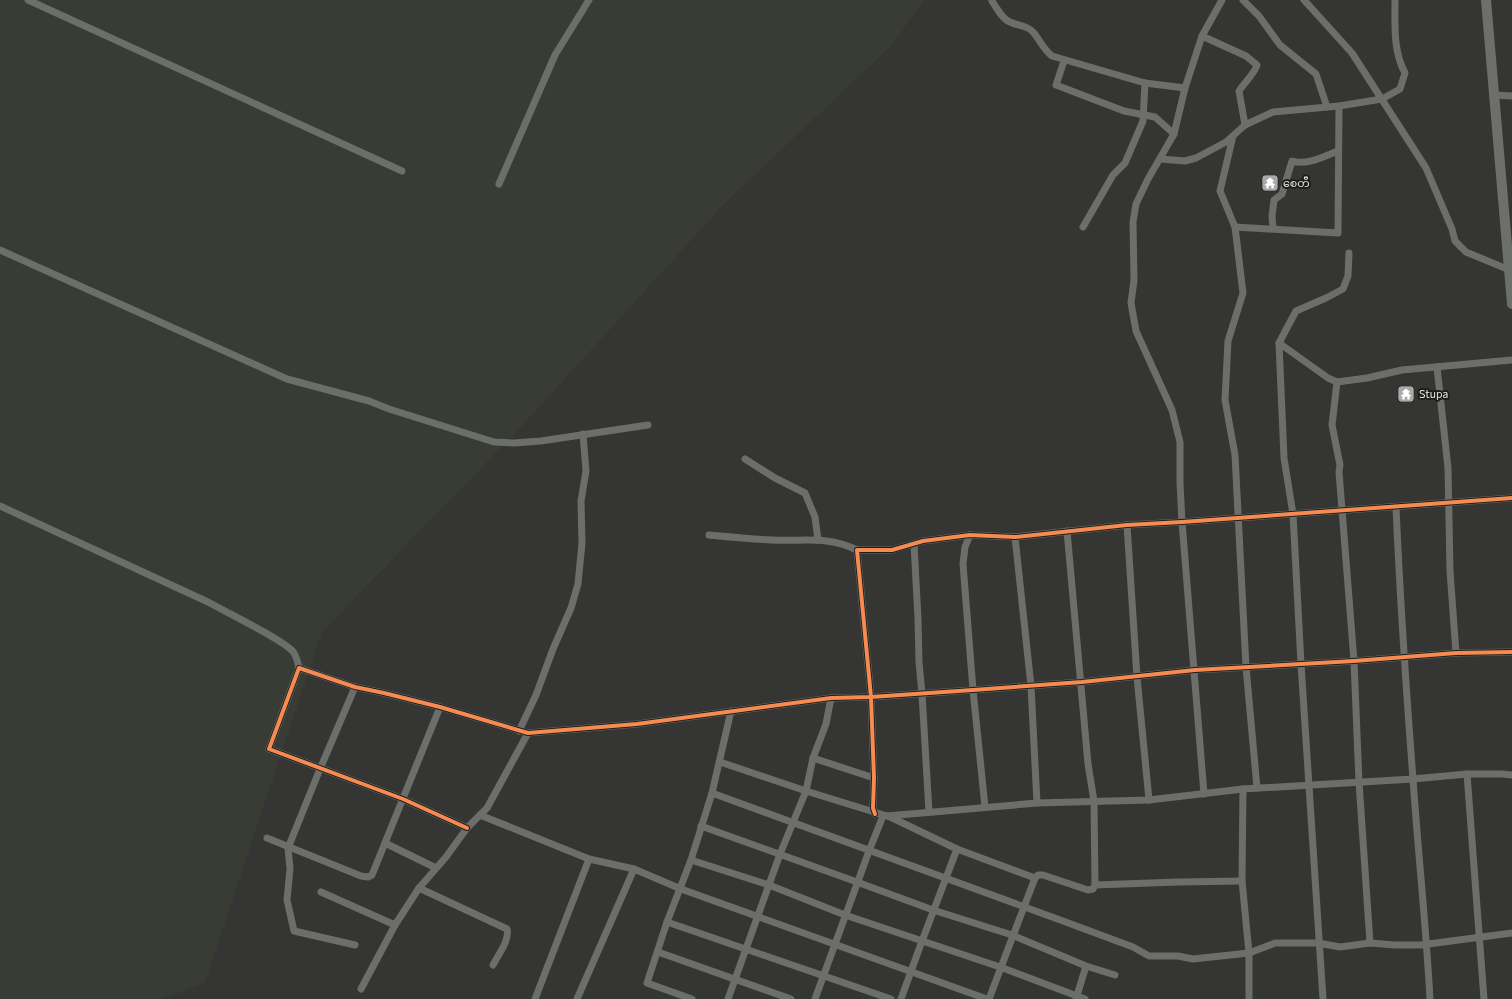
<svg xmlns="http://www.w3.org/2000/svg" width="1512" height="999" viewBox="0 0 1512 999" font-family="Commissioner,'Noto Sans Myanmar',sans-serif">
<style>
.built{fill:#383c35}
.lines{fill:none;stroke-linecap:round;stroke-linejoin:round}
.minor{stroke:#6b6e69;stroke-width:7}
.secondary{stroke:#6d706a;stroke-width:10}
.cycleway-casing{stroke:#1d1d1c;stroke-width:6}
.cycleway{stroke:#f68b52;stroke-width:4}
.labels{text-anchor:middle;stroke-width:4;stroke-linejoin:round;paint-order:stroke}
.poi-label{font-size:11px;fill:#e7e8e6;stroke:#1d1d1c;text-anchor:start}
</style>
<rect width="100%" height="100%" fill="#353534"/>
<path class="built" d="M0 0H924L892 45 724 204 521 427 322 632 205 983 159 999H0Z"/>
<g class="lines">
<g class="minor">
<path d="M28 0 402 171"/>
<path d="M1243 0 1259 16 1280 45 1316 74 1327 107"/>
<path d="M1304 0 1352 53 1426 168 1452 229 1455 241 1466 252 1512 271"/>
<path d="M992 1C997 8 1002 19 1010 22 1018 26 1027 25 1033 32 1040 40 1043 49 1052 56L1145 83 1185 88"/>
<path d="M1202 36 1246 56 1257 65C1255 73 1244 83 1239 91L1245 125"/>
<path d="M1064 61 1056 85 1124 111 1155 117 1174 134"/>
<path d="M1494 95 1512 96"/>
<path d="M1233 136 1220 191 1235 227 1243 293 1228 341 1225 400 1235 455 1246 667 1257 788"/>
<path d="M1160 159 1185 161 1196 158 1226 142 1245 125 1273 112 1339 106 1382 99 1400 89 1405 73C1393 51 1395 25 1395 0"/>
<path d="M499 184 555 55 589 0"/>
<path d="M1083 227 1113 175 1125 163 1143 121 1145 83"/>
<path d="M1235 227 1338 233 1339 106"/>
<path d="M1273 228 1272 216 1274 200 1282 194 1292 161C1306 166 1325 156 1338 151"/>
<path d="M0 250 287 379 369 401 389 409 494 442 514 443 541 441 648 425"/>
<path d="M1279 343 1328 378 1337 382 1367 378 1402 370 1512 360"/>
<path d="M1437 367 1448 468 1450 571 1456 653"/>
<path d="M1337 382 1332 425 1340 465 1339 472 1354 661 1359 782 1370 943"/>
<path d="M745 459 775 478 805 493 815 517 818 540"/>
<path d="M0 506 208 602C222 610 288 642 294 653 297 658 298 663 299 668"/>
<path d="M1396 507C1400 598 1406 688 1413 779 1418 852 1426 925 1430 999"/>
<path d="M1127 525 1137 677 1149 800"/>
<path d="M709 535C730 537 750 539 771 540 803 542 826 535 857 550"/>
<path d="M970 535 965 547 963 564 973 690 985 807"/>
<path d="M1015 537 1031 686 1037 803"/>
<path d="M914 544 918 619 919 662 922 694 929 812"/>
<path d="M355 687 320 769 288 848 290 869 287 900 294 931 355 945"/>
<path d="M519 731 536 695 553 649 571 608 578 584 582 543 581 501 586 471 583 434"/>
<path d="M813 758 874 778"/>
<path d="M720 762 806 791 887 816 1037 803 1149 800 1243 789 1413 779 1467 774H1502L1512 775"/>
<path d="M1467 774 1484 999"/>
<path d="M1243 789 1242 881 1249 953V999"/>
<path d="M712 793 1063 921 1133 947 1149 956H1178L1193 959 1249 953 1275 943H1318L1340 947 1370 943 1395 945H1421L1512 933"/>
<path d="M1204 794 1182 522 1180 483V442L1172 410 1136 331 1131 303 1134 280 1133 222 1136 204 1148 179 1174 134 1185 88 1202 36 1222 0"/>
<path d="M875 814 873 808 874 778 871 697 857 550H892L923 541 970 535 1015 537 1127 525 1182 522 1512 498"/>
<path d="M480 815 589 859 634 869 681 889 987 999"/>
<path d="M888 816 957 849 1035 878"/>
<path d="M701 826 857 882 933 910 1012 935 1086 966 1115 975"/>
<path d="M467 828 403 799 269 749 299 668 355 687 384 693 440 707 528 733 637 724 831 698 871 697 973 690 1082 682 1195 670 1354 661 1456 653 1512 652"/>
<path d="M267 838 361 876 368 877 372 875 440 707"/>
<path d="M385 843 436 868"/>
<path d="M691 860 769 885 845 915 1000 967 1085 999"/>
<path d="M1095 885 1178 882 1242 881"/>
<path d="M419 888 507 929C510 940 498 955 493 965"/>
<path d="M321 892 395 925"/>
<path d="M667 922 891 999"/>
<path d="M658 952 791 999"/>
<path d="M361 989 395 925 419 888 446 857 467 828 487 808 528 733"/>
<path d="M535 999 589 859"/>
<path d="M577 999 634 869"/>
<path d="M692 999 647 983 667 922 691 860 712 793 731 711"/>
<path d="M728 999 780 854 806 791 813 758 826 724 831 698"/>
<path d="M815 999 869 851 883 816"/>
<path d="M901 999 922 941 957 849"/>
<path d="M989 999 1035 878 1038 875H1043L1088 890 1093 889 1095 885 1094 801 1088 764 1067 531"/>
<path d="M1076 999 1086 966"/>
<path d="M1323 999 1301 664 1293 514 1284 458 1279 343 1296 311 1326 298 1343 289 1348 276 1349 253"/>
</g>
<path class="secondary" d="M1486 0 1512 304"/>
<defs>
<g id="cycleway">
<path d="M875 814 873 808 874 778 871 697 857 550H892L923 541 970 535 1015 537 1127 525 1182 522 1512 498"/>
<path d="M467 828 403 799 269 749 299 668 355 687 384 693 440 707 528 733 637 724 831 698 871 697 973 690 1082 682 1195 670 1354 661 1456 653 1512 652"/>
</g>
</defs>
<use href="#cycleway" class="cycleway-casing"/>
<use href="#cycleway" class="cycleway"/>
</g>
<defs>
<symbol id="temple-square" viewBox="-11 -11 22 22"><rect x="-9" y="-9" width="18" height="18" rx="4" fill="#a9a9a8" stroke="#1d1d1c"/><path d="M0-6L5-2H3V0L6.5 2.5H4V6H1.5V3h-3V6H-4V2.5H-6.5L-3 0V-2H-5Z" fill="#fff"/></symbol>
</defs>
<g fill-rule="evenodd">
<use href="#temple-square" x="1260" y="173" width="20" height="20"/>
<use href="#temple-square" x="1396" y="384" width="20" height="20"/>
</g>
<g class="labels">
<g class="poi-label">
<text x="1283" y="187">စေတီ</text>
<text x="1419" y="398">Stupa</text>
</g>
</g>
</svg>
